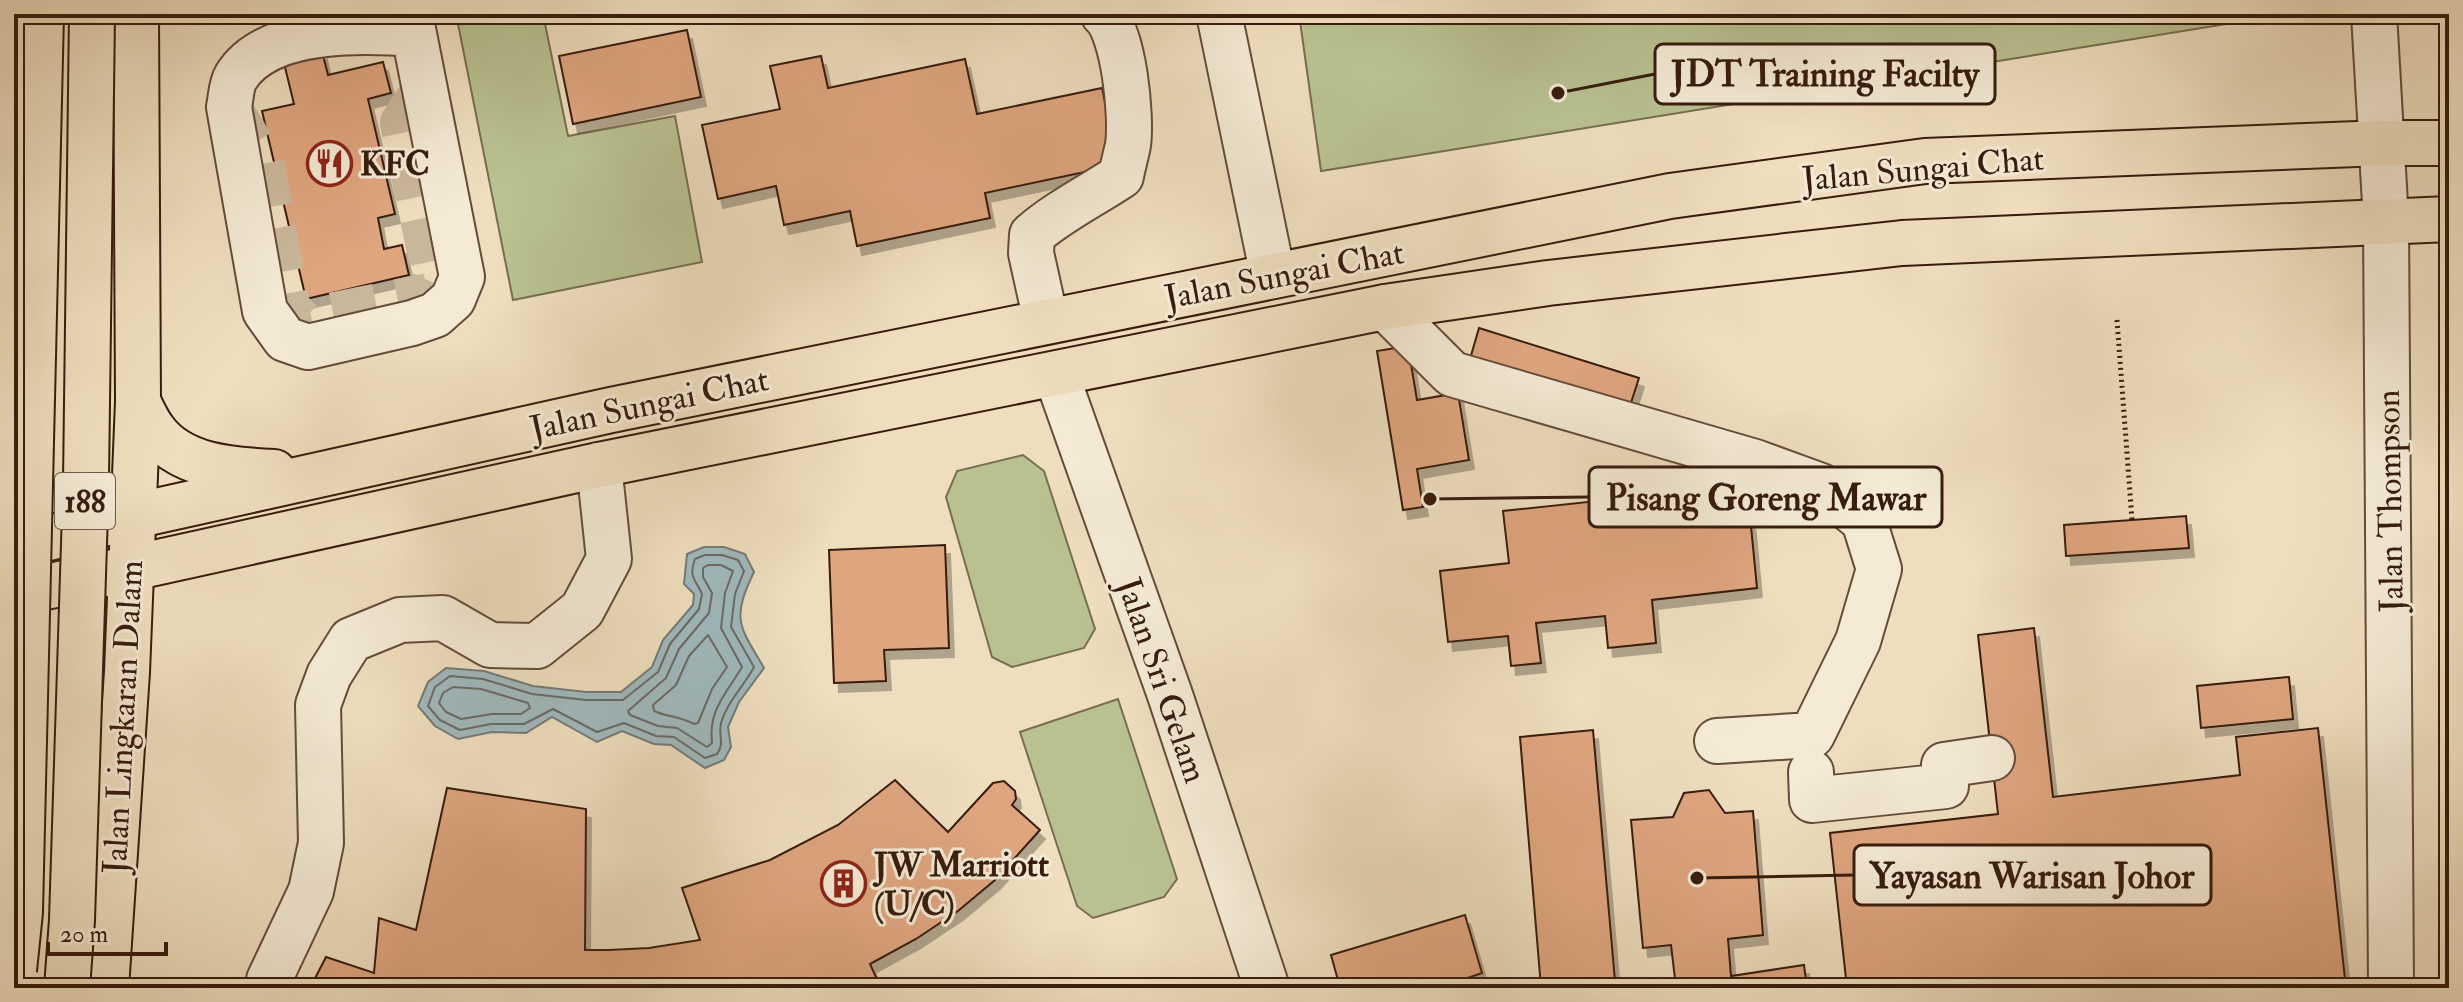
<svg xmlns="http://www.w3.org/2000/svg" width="2463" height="1002" viewBox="0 0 2463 1002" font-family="'IM FELL Double Pica',serif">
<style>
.green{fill:#b9c191;stroke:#786e50;stroke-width:2}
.water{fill:#9fb9bd;stroke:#757a77;stroke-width:2}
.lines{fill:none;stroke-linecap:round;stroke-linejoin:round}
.shore{stroke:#6b6a66;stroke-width:2}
.building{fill:#dea57f;stroke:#371c0e;stroke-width:2;filter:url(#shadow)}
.minor-tunnel{stroke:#c9b79b;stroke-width:44;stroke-dasharray:44 22;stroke-linecap:butt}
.minor-casing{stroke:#654c3a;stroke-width:48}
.major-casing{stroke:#371c0e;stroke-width:48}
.path{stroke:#371c0e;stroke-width:5;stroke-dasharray:2 4;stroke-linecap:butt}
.minor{stroke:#f4ead5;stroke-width:44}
.major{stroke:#eedebe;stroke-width:44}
.highway-bridge-casing{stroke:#371c0e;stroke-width:48;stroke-linecap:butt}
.highway-bridge{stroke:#eedebe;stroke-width:44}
.labels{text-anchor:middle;stroke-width:6;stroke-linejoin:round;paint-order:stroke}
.shield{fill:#f4ead5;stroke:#705a4a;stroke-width:2}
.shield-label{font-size:32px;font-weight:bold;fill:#371c0e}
.poi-label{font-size:34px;font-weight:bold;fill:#371c0e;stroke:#f4ead5;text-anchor:start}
.street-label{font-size:34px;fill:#371c0e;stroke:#f4ead5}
.leader{fill:none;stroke:#371c0e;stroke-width:3}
.callout-dot{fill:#371c0e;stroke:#f4ead5;stroke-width:3}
.callout{fill:#f4ead5;stroke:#371c0e;stroke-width:3}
.callout-label{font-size:36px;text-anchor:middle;font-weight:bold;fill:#371c0e}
</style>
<defs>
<filter id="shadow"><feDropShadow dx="5" dy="9" stdDeviation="0" flood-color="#0004"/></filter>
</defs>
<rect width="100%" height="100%" fill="#eedebe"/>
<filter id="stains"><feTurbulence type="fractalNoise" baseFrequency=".0025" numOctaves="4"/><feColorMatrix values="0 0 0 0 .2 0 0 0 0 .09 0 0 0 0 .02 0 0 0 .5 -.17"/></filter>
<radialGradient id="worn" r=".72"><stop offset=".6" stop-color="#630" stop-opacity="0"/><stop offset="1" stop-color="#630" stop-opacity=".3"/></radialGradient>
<g class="green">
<path d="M456 14H543L568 136 675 116 702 262 513 300Z"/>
<path d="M1299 14H2288L1321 171Z"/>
<path d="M1023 455 1044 471 1095 629 1084 648 1012 667 992 657 946 497 957 471Z"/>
<path d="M1118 699 1177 879 1164 897 1093 918 1077 906 1020 732Z"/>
</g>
<path class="water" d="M704 547H724L745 554 754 572C731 620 739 625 764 668L739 702 728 727 731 747 724 760 705 768 671 745 654 744 622 731 597 742 552 717 526 733 492 732 458 739 435 726 418 706 428 682 446 668 484 671 533 686 586 692H621L652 667 663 640 693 605 694 594 684 584 687 554Z"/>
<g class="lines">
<g class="shore">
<path d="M705 555H722L738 560 744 571 735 594 731 627 754 667C744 686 727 702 721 723 718 736 725 743 717 754L705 758 674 737 656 736 624 723 597 732 553 709 524 724H491L460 730 440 720 428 706 435 687 450 676 483 679 532 694 586 700H623L658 672 670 644 699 609 702 594C696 580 688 577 695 559Z"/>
<path d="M708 565H721L733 571 725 593 721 628 742 667C726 694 708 710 712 743L707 747 677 728 658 726 630 715 628 711 666 678 679 649 709 613 712 593 703 577V568Z"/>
<path d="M708 635 727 667 712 689 698 723 694 724C680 716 667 717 654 711L653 705 676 685 689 656Z"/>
<path d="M453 687 481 689 528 703 530 708 521 714H492L461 719 446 712 439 703 443 693Z"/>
</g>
</g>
<g class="building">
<path d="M687 30 701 97 573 124 559 56Z"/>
<path d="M322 51 328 75 383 62 391 93 368 99 395 214 378 218 384 249 402 245 409 275 306 299 262 111 294 104 283 59Z"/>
<path d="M821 56 828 88 965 59 977 114 1102 88 1118 165 985 193 990 218 857 246 850 211 784 225 776 186 718 199 702 125 780 109 770 66Z"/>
<path d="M2440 324H2449V475Z"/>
<path d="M1479 328 1639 378 1629 409 1470 359Z"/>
<path d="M1408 346 1417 400 1458 393 1469 460 1417 469 1423 507 1403 510 1377 351Z"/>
<path d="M1747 485 1757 588 1652 600 1656 643 1608 648 1605 616 1536 623 1541 663 1511 666 1508 636 1448 642 1440 571 1509 563 1503 511Z"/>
<path d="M2186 516 2189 548 2066 556 2064 525Z"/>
<path d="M945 545 949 648 884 650 886 681 834 683 829 550Z"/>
<path d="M2034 628 2053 797 2240 775 2236 737 2318 728 2345 979 2268 988H1847L1830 833 1998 814 1978 635Z"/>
<path d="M2289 677 2293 719 2201 728 2197 686Z"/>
<path d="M1593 730 1615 981 1541 987 1520 737Z"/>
<path d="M895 780 948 832 993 783 1004 781 1015 791 1016 799 1012 805 1040 830 995 880 958 911 916 939 870 964 881 988H310L326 957 374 973 379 918 416 930 447 788 586 809 585 950H609L649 948 700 940 682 888 770 860 838 825Z"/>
<path d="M1709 790 1725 813 1753 811 1763 935 1728 939 1731 976 1804 965 1807 988H1659V980L1675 979 1671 945 1643 948 1631 820 1673 817 1684 793Z"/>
<path d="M1465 915 1482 973 1438 988H1328L1339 984 1331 955Z"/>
</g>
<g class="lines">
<path class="minor-tunnel" d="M229 107 262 161 288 307 300 321 428 295 435 280 402 123 424 89"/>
<defs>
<g id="minor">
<path d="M410 14C428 102 444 189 462 277L453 299 435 315 412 323 308 347 285 339 265 311 229 107C231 98 231 85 236 77 267 27 362 30 414 34"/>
<path d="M1219 14 1273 276"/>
<path d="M2374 14 2386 221 2391 988"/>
<path d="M1385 307 1452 374 1755 462 1821 486 1864 521 1879 569 1858 641 1812 735 1717 741"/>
<path d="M1046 321 1031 253 1032 235C1058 212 1091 196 1121 176 1123 165 1126 155 1128 145 1132 117 1124 32 1103 14"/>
<path d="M1056 374 1170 695 1267 988"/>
<path d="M1811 772 1812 800 1946 786 1944 765 1992 758"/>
<path d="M268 988 269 980 311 891 321 843 318 705 329 675 351 640 400 620 443 618 490 645 537 646 582 610 609 559 599 465"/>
</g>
<g id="major">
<path d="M138 402C143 411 147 421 153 429 179 467 232 470 274 472"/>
<path d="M14 547 134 516 611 410 1670 196 1925 161 2383 143H2449"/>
<path d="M14 594 599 465 1385 307 1548 283 1902 243 2449 219"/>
<path d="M106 988 127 672 138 402 136 14"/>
</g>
</defs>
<use href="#minor" class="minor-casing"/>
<use href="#major" class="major-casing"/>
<path class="path" d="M2117 320 2132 520"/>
<use href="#minor" class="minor"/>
<use href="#major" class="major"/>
<defs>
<g id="highway-bridge">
<path d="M14 970 20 912 41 14"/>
<path d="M67 988 72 920 86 481 92 14"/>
</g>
</defs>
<use href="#highway-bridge" class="highway-bridge-casing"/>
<use href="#highway-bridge" class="highway-bridge"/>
</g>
<defs>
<symbol id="restaurant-ring" viewBox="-11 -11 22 22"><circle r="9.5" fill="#f4ead5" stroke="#8f2418" stroke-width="1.5"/><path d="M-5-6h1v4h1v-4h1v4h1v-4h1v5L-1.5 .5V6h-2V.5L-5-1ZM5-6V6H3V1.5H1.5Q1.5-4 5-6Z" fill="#8f2418"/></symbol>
<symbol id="building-ring" viewBox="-11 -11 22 22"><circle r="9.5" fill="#f4ead5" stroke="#8f2418" stroke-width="1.5"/><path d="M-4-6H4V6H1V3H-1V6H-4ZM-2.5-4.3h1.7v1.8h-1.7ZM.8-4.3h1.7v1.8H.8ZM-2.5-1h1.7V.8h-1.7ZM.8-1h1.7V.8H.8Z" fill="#8f2418"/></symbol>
</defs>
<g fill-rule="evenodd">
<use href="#restaurant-ring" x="304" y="138" width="51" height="51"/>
<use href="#building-ring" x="818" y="858" width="51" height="51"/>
</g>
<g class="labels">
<rect class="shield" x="55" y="473" width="60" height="56" rx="6"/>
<g class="shield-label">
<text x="85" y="512">188</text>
</g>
<g class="poi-label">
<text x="360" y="175">KFC</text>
<text x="874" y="876">JW Marriott<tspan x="874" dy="39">(U/C)</tspan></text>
</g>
<g class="street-label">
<text transform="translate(1923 168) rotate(-5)" y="12">Jalan Sungai Chat</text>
<text transform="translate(1284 274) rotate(-11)" y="12">Jalan Sungai Chat</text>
<text transform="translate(649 403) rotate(-12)" y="12">Jalan Sungai Chat</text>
<text transform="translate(2389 501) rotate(-91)" y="12">Jalan Thompson</text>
<text transform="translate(1163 680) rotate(71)" y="12">Jalan Sri Gelam</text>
<text transform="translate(122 717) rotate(-87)" y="12">Jalan Lingkaran Dalam</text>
</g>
</g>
<path class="leader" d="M1558 93L1655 74M1430 499L1589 497M1697 878L1854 875"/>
<g class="callout-dot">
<circle cx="1558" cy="93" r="8"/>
<circle cx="1430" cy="499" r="8"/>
<circle cx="1697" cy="878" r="8"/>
</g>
<g class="callout">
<rect x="1655" y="44" width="340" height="60" rx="8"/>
<rect x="1589" y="467" width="353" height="60" rx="8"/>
<rect x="1854" y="845" width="357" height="60" rx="8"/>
</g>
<g class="callout-label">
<text x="1825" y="86">JDT Training Facilty</text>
<text x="1766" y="510">Pisang Goreng Mawar</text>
<text x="2032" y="888">Yayasan Warisan Johor</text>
</g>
<rect width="2463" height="1002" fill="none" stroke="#eedebe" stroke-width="48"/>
<rect x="16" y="16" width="2431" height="970" fill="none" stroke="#371c0e" stroke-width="4"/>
<rect x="24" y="24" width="2415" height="954" fill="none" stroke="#371c0e" stroke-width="2"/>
<path d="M48 942v12h118v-12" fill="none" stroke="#371c0e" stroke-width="4"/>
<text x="60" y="942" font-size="24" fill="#371c0e" stroke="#f4ead5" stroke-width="6" paint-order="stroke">20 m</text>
<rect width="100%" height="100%" filter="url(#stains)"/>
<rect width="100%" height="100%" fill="url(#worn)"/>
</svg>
